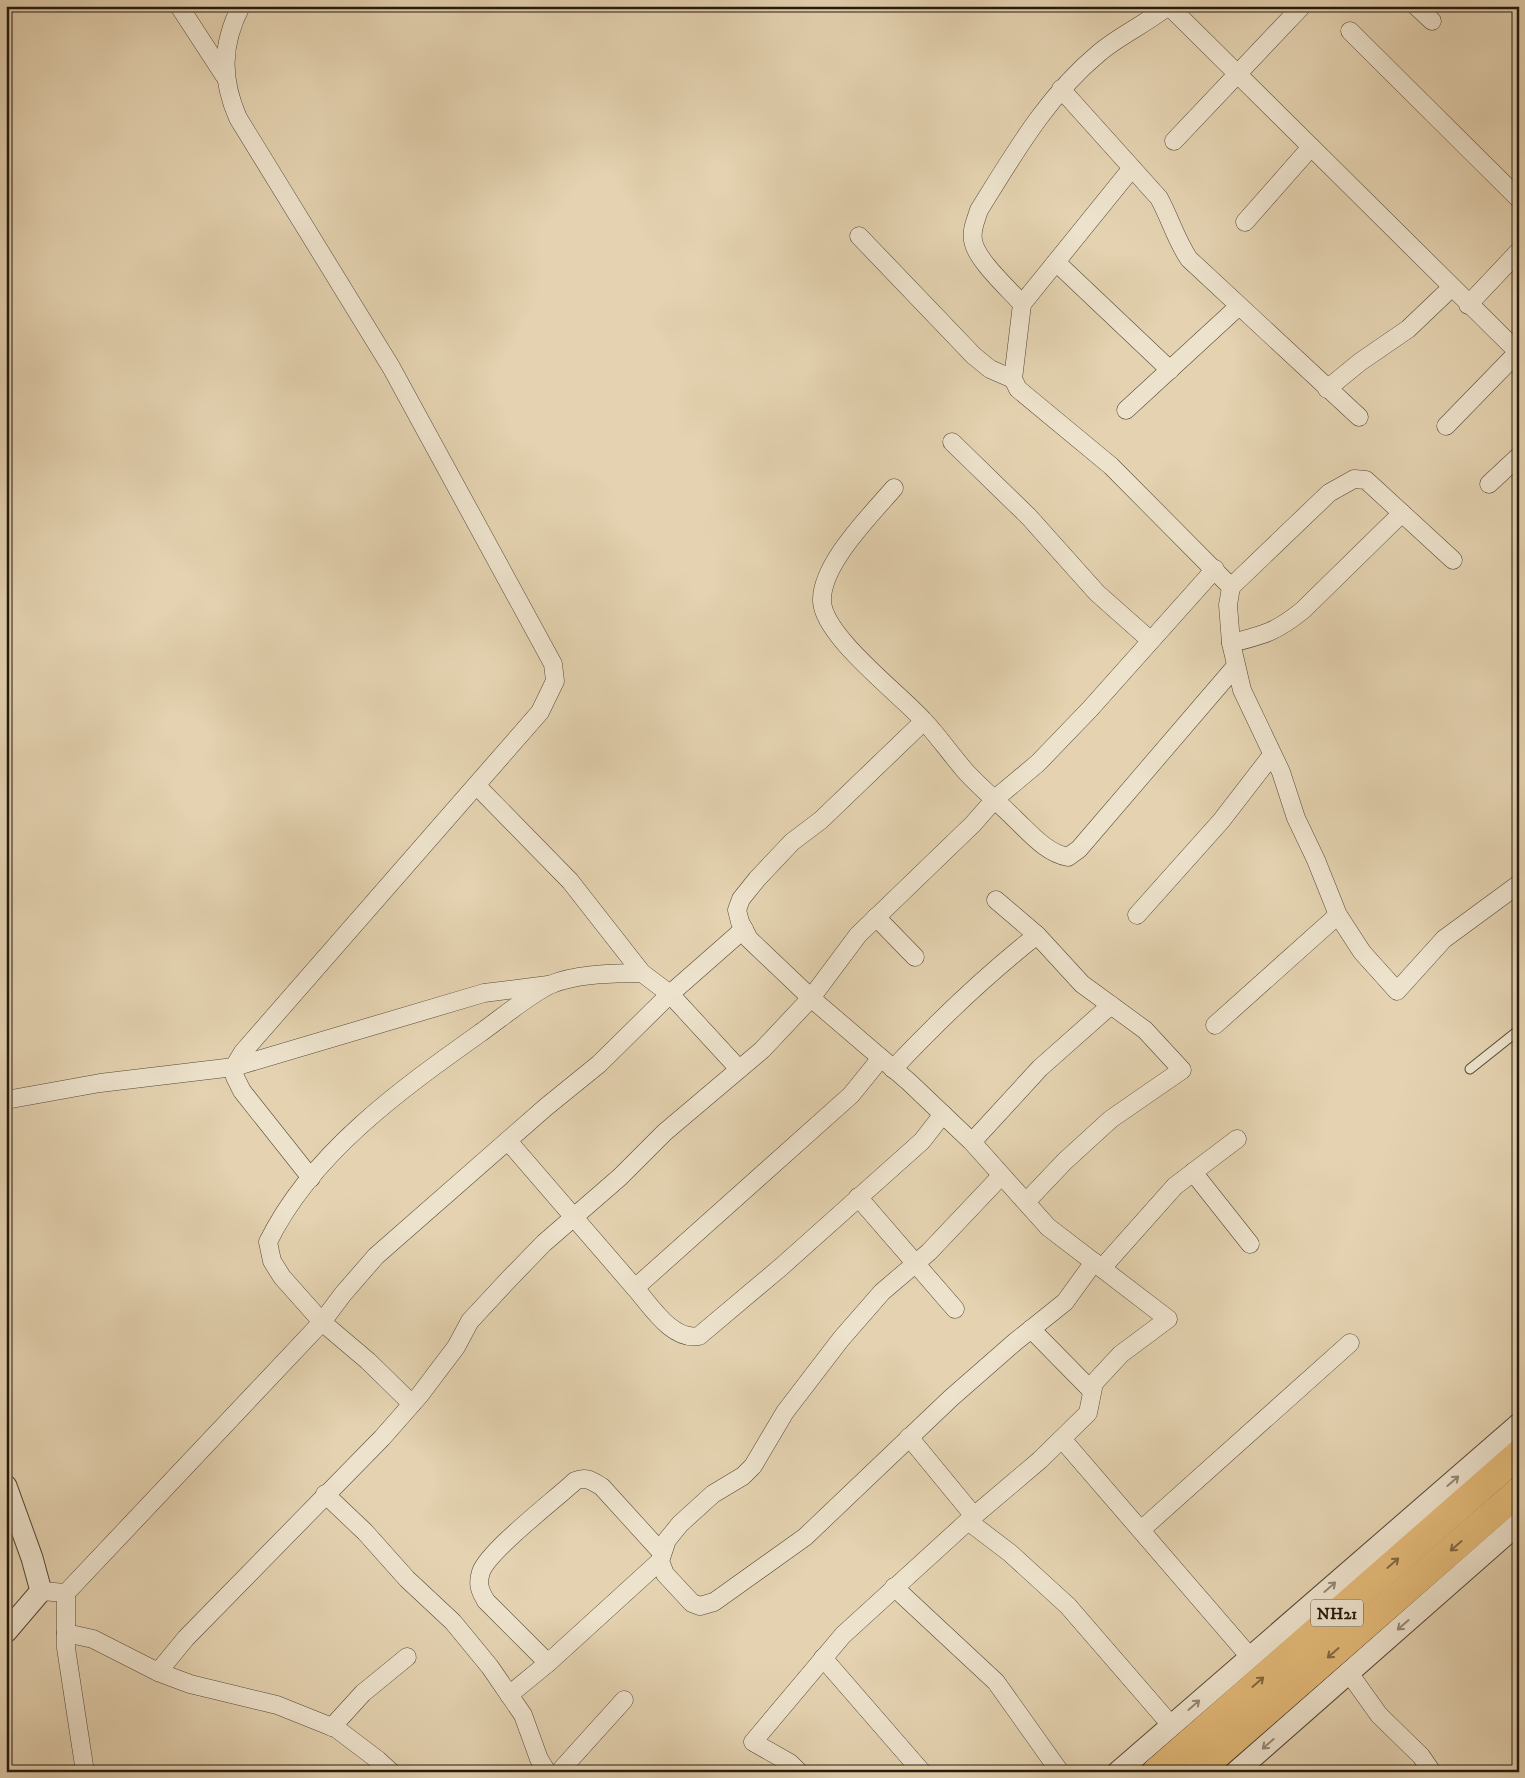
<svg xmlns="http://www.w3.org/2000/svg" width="1525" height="1778" viewBox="0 0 1525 1778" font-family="'IM FELL DW Pica',serif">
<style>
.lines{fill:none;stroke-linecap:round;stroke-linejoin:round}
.service-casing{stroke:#544836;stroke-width:11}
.minor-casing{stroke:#544836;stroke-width:19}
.tertiary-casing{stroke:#544836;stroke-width:23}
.trunk-casing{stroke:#241a0e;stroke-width:29}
.service{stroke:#ede2cc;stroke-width:9}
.minor{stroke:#ede2cc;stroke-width:18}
.tertiary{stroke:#ede2cc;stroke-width:21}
.trunk{stroke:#e2b978;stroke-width:28}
.oneway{stroke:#938876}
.oneway2{stroke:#836a43}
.labels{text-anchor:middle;stroke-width:4;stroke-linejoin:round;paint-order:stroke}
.shield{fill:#ede2cc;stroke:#605647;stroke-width:1}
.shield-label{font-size:16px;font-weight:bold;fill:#241a0e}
</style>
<rect width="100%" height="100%" fill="#e4d2b0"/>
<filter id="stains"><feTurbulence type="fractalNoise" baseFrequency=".004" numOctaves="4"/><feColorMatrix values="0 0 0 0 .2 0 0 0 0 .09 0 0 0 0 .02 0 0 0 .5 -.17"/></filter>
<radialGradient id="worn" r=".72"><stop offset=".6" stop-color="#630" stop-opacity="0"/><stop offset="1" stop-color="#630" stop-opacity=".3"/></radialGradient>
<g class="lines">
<defs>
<path id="service" d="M1470 1069 1519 1030"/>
<g id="minor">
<path d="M179 6 224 75"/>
<path d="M241 6C221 45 221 79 238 118L391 367 553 664 555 681 540 712 243 1052 234 1067 235 1077 242 1091 311 1178"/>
<path d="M1168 6C1146 24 1120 35 1099 53 1047 96 1014 154 979 210 976 220 971 230 973 240 975 259 1009 289 1022 304L1013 379 1018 389 1111 466 1231 587 1228 605 1231 643 1242 690 1281 772 1296 818 1316 860 1338 915 1362 952 1397 991 1444 939 1519 884"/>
<path d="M1169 6 1519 353"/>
<path d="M1416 6 1432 21"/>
<path d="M1350 31 1519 199"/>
<path d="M1061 89 1159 198C1170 218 1176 240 1189 259L1359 417"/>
<path d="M1174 141 1302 6"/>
<path d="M1245 222 1311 147"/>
<path d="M859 236 974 356 990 369 1013 379"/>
<path d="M1056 262 1170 370"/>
<path d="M1022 304 1132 168"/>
<path d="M1468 305 1519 251"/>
<path d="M1327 389 1360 362 1408 329 1451 288"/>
<path d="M1126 410 1239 306"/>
<path d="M1446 426 1519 351"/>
<path d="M952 442 1029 517 1097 593 1150 640"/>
<path d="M1489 484 1519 456"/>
<path d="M894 488C871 515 821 564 822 601 823 636 900 694 924 721 939 737 952 756 967 773 982 789 999 803 1014 818 1030 833 1046 853 1068 857L1079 849 1235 667"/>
<path d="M1231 587 1329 493 1354 479 1366 480 1453 560"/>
<path d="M1231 643C1264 635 1276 632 1303 610L1402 513"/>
<path d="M477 786 570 881 642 973"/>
<path d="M996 900 1037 935 1082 984 1145 1030 1182 1070 1111 1119 1065 1161 1026 1202"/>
<path d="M1137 915 1221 821 1272 755"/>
<path d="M876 917 915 957"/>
<path d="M1215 1025 1338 915"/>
<path d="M893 1069C938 1021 985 976 1037 935"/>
<path d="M6 1100 100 1083 234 1067 484 993 548 985"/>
<path d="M508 1141 635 1288 851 1095 881 1058"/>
<path d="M972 1142 1040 1068 1111 1005"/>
<path d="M1193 1172 1250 1244"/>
<path d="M1001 1176 929 1252 882 1292 841 1339 785 1412 753 1466 743 1476 713 1494 680 1524 667 1540 660 1561 665 1574 692 1603 700 1606 714 1602 805 1537 951 1398 1015 1342 1065 1302 1094 1262"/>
<path d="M858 1197 955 1309"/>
<path d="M1102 1268 1175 1186 1237 1139"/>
<path d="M635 1288C651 1306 672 1341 699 1336L781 1267 922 1141 943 1114"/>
<path d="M1031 1329 1092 1391"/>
<path d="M412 1404 368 1361 322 1322 282 1277 272 1261 268 1242C312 1152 403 1088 483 1031 500 1019 534 991 552 984 580 973 613 974 642 973L670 994 739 1069"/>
<path d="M909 1437 974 1516"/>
<path d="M1062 1439 1250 1657"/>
<path d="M325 1494 365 1532 407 1579 453 1622 490 1667 523 1715 539 1759 547 1772"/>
<path d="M968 1521 1010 1553 1068 1606 1171 1725"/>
<path d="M1141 1530 1350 1343"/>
<path d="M894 1587 996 1682 1060 1772"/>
<path d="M41 1591 66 1593 322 1322 343 1294 376 1256 546 1107 599 1064 670 994 744 929"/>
<path d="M66 1593V1648L85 1772"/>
<path d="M66 1633 93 1639 158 1672 190 1684 277 1705 337 1729 378 1760 391 1772"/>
<path d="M823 1658 922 1772"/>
<path d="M548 1663 486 1601C480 1591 477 1584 481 1572 488 1551 556 1499 575 1481 587 1476 592 1481 602 1487L662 1553"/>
<path d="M158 1672 186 1638 382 1438 419 1396 456 1347 470 1321 510 1278 544 1243 620 1177 665 1132 762 1050 811 998 858 935 973 824 995 799 1038 763 1090 709 1215 569"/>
<path d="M1349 1673 1379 1715 1421 1756 1432 1772"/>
<path d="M509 1695 548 1663 660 1561"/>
<path d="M332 1727 363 1693 407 1657"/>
<path d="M559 1772 624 1700"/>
<path d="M799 1772 790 1763 753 1742 843 1635 968 1521 1040 1460 1088 1413 1094 1383 1121 1354 1168 1319 1048 1227 972 1142 909 1082 811 998 749 939 740 922 737 910 741 899 757 879 792 842 821 820 924 721"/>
</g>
<g id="tertiary">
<path d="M6 1486 32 1558 41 1591 6 1632"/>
<path d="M1118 1772 1519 1424"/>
<path d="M1236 1772 1519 1523"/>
</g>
<g id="trunk">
<path d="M1156 1772 1519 1454"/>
<path d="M1197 1772 1519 1491"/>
</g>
</defs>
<use href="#service" class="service-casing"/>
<use href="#minor" class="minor-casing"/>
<use href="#tertiary" class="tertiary-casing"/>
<use href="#trunk" class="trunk-casing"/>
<use href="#service" class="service"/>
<use href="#minor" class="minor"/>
<use href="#tertiary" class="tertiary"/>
<use href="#trunk" class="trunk"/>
</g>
<defs><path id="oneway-shaft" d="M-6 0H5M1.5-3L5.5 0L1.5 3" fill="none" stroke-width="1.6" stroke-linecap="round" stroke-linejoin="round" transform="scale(1.25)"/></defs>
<g class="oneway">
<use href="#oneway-shaft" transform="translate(1453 1481) rotate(-41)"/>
<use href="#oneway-shaft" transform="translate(1330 1587) rotate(-41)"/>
<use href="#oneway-shaft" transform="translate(1403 1625) rotate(139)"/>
<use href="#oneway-shaft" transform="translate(1194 1705) rotate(-41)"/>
<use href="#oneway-shaft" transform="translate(1268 1744) rotate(139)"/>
</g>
<g class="oneway2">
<use href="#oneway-shaft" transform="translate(1456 1546) rotate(139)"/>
<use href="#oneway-shaft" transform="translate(1393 1563) rotate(-41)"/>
<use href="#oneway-shaft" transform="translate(1333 1653) rotate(139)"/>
<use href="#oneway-shaft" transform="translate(1258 1682) rotate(-41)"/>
</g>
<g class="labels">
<rect class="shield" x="1311" y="1599.5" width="52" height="27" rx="4"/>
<g class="shield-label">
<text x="1337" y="1619">NH21</text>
</g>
</g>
<rect width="1525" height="1778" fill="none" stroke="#e4d2b0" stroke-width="25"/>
<rect x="8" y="8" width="1510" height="1763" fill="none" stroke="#241a0e" stroke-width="2.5"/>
<rect x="12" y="12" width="1500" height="1753" fill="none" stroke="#241a0e"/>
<rect width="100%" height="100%" filter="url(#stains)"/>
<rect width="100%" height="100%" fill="url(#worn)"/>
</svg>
